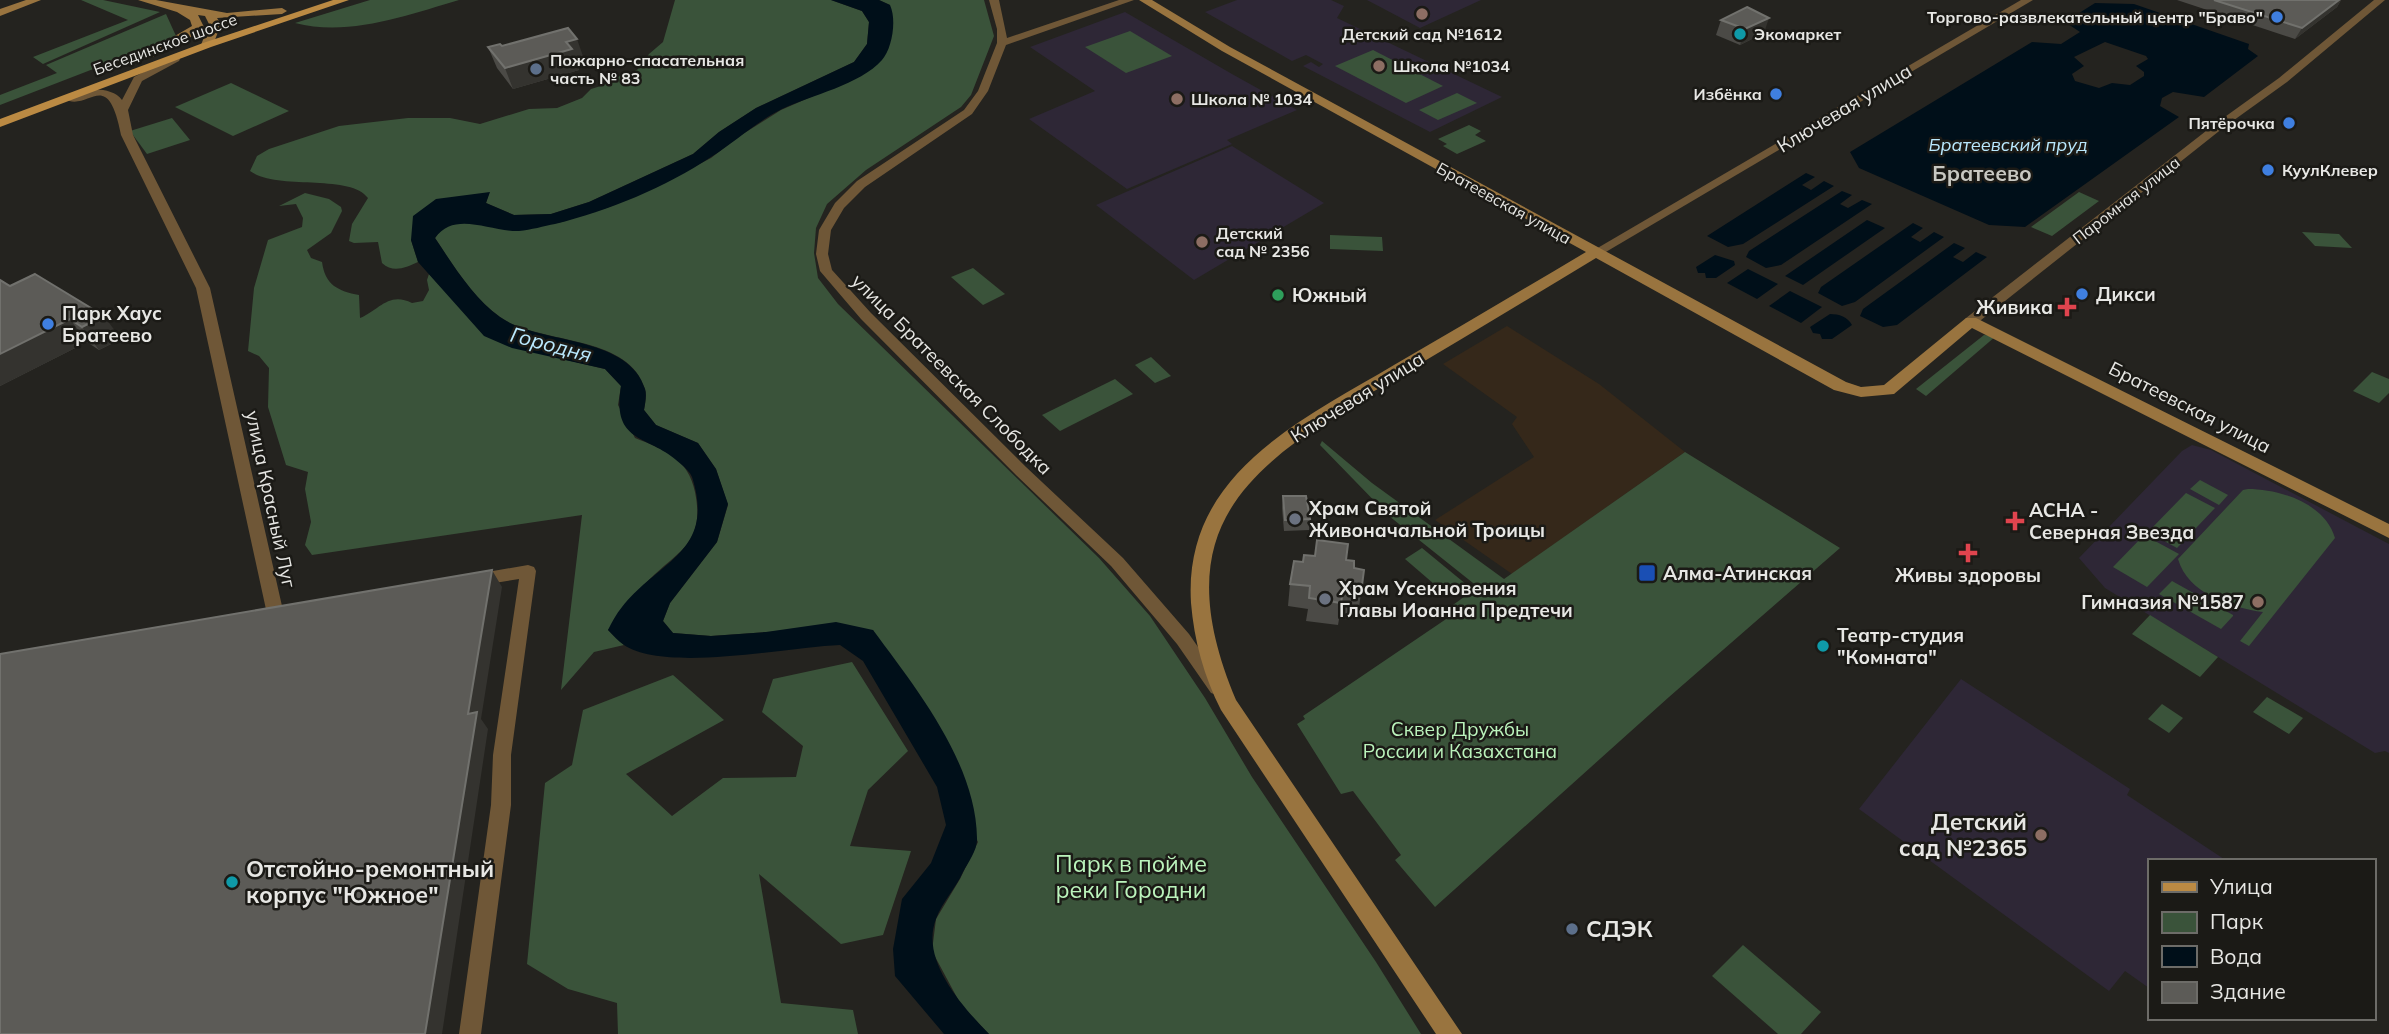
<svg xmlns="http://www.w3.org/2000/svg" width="2389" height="1034" viewBox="0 0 2389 1034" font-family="Mulish,sans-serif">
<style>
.commercial{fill:#35281a}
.education{fill:#2e2736}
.green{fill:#3a533a}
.water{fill:#000f19;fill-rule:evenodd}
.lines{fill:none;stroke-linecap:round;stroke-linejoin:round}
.street{fill:#6f5737;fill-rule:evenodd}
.secondary{fill:#99743f;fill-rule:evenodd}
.primary{fill:#bb8a43;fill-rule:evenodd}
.wall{fill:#4b4a46}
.shaded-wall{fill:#34332f}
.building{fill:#5c5b57;stroke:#71716d;stroke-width:2}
.education-dot{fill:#8d6e63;stroke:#1b1a16;stroke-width:2.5}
.shop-dot{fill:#3f7fe0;stroke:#1b1a16;stroke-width:2.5}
.culture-dot{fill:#0f9aa8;stroke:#1b1a16;stroke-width:2.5}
.service-dot{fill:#5c6f8a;stroke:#1b1a16;stroke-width:2.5}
.leisure-dot{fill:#2e9e5b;stroke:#1b1a16;stroke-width:2.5}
.health-dot{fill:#e0444e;stroke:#1b1a16;stroke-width:2.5}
.worship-dot{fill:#6b7280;stroke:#1b1a16;stroke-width:2.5}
.transit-dot{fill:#1a4fb4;stroke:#1b1a16;stroke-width:2.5}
.labels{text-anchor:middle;stroke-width:5;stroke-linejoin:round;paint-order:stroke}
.far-poi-label{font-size:16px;font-weight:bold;fill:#e7e7e4;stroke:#1b1a16;text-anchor:start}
.far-street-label{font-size:16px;fill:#e7e7e4;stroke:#1b1a16}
.far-water-label{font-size:18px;font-style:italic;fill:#bae9fe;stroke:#1b1a16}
.street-label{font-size:19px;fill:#e7e7e4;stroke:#1b1a16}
.poi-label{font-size:19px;font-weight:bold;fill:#e7e7e4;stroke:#1b1a16;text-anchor:start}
.park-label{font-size:19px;fill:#bbf4bc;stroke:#1b1a16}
.far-district-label{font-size:21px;font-weight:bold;fill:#c8c8c2;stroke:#1b1a16}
.water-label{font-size:21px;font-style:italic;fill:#bae9fe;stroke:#1b1a16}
.near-poi-label{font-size:23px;font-weight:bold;fill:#e7e7e4;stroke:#1b1a16;text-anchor:start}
.near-park-label{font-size:23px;fill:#bbf4bc;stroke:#1b1a16}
</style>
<rect width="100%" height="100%" fill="#24231f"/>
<path class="commercial" d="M1507 326 1599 384 1685 452 1512 574 1435 520 1534 457 1512 424 1517 417 1443 364Z"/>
<g class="education">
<path d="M1237 0H1331L1344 6 1337 18 1502 97 1430 132 1303 66 1311 62 1319 67 1323 64 1306 55 1292 61 1205 12Z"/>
<path d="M1367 0H1481L1420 28Z"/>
<path d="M1125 12 1232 74 1297 110 1227 140 1232 144 1127 189 1029 119 1095 91 1030 47Z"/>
<path d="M1232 146 1324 203 1194 280 1096 205Z"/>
<path d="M2192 445 2211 450 2389 544V753L2385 751 2375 753 2105 588 2079 558 2182 451Z"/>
<path d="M1961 679 2130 789 2127 795 2227 861H2149V988L2125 971 2109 991 1859 809Z"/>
</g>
<g class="green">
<path d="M81 0H103L160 12 43 64 33 57 128 20Z"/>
<path d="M370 0H459C408 15 349 37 295 23Z"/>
<path d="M675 0H831L862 11 869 22 867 44 854 62 756 108 719 132 693 154 589 202 551 214 514 215 486 203 489 193 411 240 418 262C405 268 393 273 382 263L378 242 354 243 349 241 352 224 368 198C350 173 278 191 250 171L257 156 269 149 339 126 408 118H450L480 124 529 109 557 108 582 98 591 89 604 85 610 79 637 70 649 54 663 42Z"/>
<path d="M879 0H984L994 36 971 95 961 107 866 170 827 204 816 228 814 253 818 278 838 304 1099 558 1150 616 1205 698 1252 777 1376 962 1421 1034H989L961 1005 932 951 936 919 960 879 978 842 873 630 766 632 711 636 673 633 663 621 670 603 717 542 728 505 716 469 698 443 656 425 644 410C645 404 647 395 645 389 628 333 539 345 500 317 473 298 453 265 435 238L443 227 457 223H558L609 207 657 186 711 158 738 137 781 110 859 76 890 5Z"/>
<path d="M166 14 176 36 171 39 0 105V95L57 73 46 65Z"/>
<path d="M1130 31 1172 56 1126 73 1085 47Z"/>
<path d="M1373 50 1443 86 1406 103 1335 66Z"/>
<path d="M231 83 289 111 233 136 175 107Z"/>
<path d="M1457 93 1477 103 1438 120 1419 110Z"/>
<path d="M172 118 190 140 147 154 130 131Z"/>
<path d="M1469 125 1481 131 1475 135 1486 141 1457 154 1443 146 1447 144 1438 139Z"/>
<path d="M2079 192 2099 201 2052 236 2031 227Z"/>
<path d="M305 193 329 199 341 207 342 211 331 233 307 250 311 258 322 262C325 285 338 291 359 295L360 318C379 310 389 291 412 303L423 301 429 290 427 280 429 274 455 302 562 359 605 369 621 386 618 405 635 438C665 450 688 458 695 492 706 546 676 551 645 584 632 599 620 615 608 630L624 645 594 652 561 690 582 515 312 555 305 545 311 522 305 489 308 472 286 465 268 407 269 368 259 356 248 351 254 288 268 240 302 227 303 218 296 204 279 206Z"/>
<path d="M2302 232 2339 234 2352 248 2315 246Z"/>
<path d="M1330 235 1382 237 1383 251 1330 249Z"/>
<path d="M973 268 1005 294 983 305 951 277Z"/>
<path d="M1984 335 1996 336 1926 396 1916 389Z"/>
<path d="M1151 357 1171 376 1155 383 1135 365Z"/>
<path d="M2372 372 2389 379V393L2379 403 2353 391Z"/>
<path d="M1115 379 1133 394 1060 431 1042 415Z"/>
<path d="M1322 441 1372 483 1504 579 1685 452 1840 548 1669 697 1435 907 1395 860 1401 855 1353 791 1341 794 1297 724 1305 719 1303 716 1455 613 1450 607 1478 587 1389 516 1320 445Z"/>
<path d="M2200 480 2228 495 2219 505 2190 489Z"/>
<path d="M2248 489C2279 489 2325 503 2335 538L2249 646 2240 641 2263 612C2232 608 2188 594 2178 559L2243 490Z"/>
<path d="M2186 493 2215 508 2177 548 2148 532Z"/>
<path d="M2144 535 2179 554 2147 587 2113 567Z"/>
<path d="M1422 548 1467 585 1448 596 1405 559Z"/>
<path d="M2172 581 2233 615V616L2221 629 2159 594Z"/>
<path d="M2150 615 2218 657 2200 677 2132 634Z"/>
<path d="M852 662 908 751 868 790 850 846 911 851 883 935 841 944 759 874 781 1003 853 1010 858 1034H618L617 1003 568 989 527 964 545 783 572 765 583 710 673 675 724 720 626 774 672 816 723 778 796 777 803 746 762 712 773 679Z"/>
<path d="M2267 697 2303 718 2289 734 2253 712Z"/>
<path d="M2162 704 2183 718 2169 733 2148 719Z"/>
<path d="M1743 945 1821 1012 1801 1034H1778L1712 976Z"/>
</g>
<g class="water">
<path d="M831 0H879L890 5C897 20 892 49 882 60 860 85 811 95 782 109 756 122 735 142 711 157 666 187 608 211 555 224 544 226 531 230 519 231 490 232 455 210 435 238 453 265 474 299 500 317 539 345 628 334 645 389 647 395 645 404 644 410L656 425 698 443 716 469 728 504 717 542 670 603 663 621 673 633 711 636 766 632 836 622 873 630C916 688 976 763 977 838 978 849 968 863 963 872 956 888 942 902 936 919 920 960 962 1006 989 1034H944L895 976 893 949 902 899 931 863 946 825 937 787 863 661 840 645C789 647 665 673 624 645 618 641 613 635 608 630 612 622 616 614 622 607 659 560 716 552 692 477 690 472 686 469 682 465 650 433 611 446 621 386L605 369 512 348 484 336 418 262 411 240 413 216 436 199 490 192 486 203 514 215 551 214 589 202 693 154 719 132 756 108 854 62 867 44 869 22 862 11Z"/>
<path d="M2095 3 2134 4 2249 44 2248 49 2258 56 2204 97 2173 92 2162 98 2160 106 2179 117 2025 227 1989 225 1859 168 1850 152 2032 42 2061 44 2080 32 2065 22ZM2105 42 2146 56 2148 59 2136 66 2144 72V76L2130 85 2112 83 2099 88 2075 81 2072 74 2084 66 2074 57Z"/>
<path d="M1806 173 1815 177 1802 185 1811 190 1824 181 1834 186 1743 244 1728 247 1707 236Z"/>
<path d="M1842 191 1852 195 1840 204 1848 208 1862 200 1872 204 1781 265 1766 268 1746 257 1749 251Z"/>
<path d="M1867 220 1885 228 1803 285 1785 276Z"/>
<path d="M1913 223 1923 228 1911 237 1920 242 1934 232 1944 237 1855 302 1842 306 1818 293 1821 287Z"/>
<path d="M1954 243 1965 248 1953 257 1963 262 1976 252 1987 257 1897 325 1883 327 1860 316 1863 309Z"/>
<path d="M1715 255 1734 261 1735 265 1716 278H1706L1705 273H1698L1696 267Z"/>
<path d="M1748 269 1778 284 1757 299 1727 283Z"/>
<path d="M1790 291 1822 307 1801 323 1769 306Z"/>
<path d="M1830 314C1839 314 1848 317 1852 325L1832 339H1822L1820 334 1813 333 1810 327Z"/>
</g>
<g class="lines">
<g class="street">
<path d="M989 0H999L1007 38 1119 0H1134L1006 45 988 91 972 114 865 187 844 208 831 230 828 254 832 270 871 313 1026 467 1123 558 1189 634 1223 683 1226 688 1223 693 1217 695 1211 693 1177 644 1111 566 1016 475 861 319 820 271 816 254 819 230 835 203 857 181 964 110 978 91 997 43V29Z"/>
<path d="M2021 0H2033L1599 256 1595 257 1589 253Z"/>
<path d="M2374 0H2385L2287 82 2223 128 1976 324H1966L1964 321 1966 318 2215 124 2279 78Z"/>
<path d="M175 56 180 59 179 61 142 81 128 110 133 135 210 288 282 606 294 607 296 612 294 617C286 619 277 621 269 619L267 614 196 288 121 135C107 63 88 115 63 98 77 89 110 84 122 100L134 77Z"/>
<path d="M528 565 534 567 536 571 511 755V805L481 1034H459L491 805 493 755 519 579 476 586 470 584 468 580 470 576 476 574Z"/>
</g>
<g class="secondary">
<path d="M26 0H41L0 16V9Z"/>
<path d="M138 0H156L227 13 282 8 287 11 282 14 217 18 221 24 213 45 207 48 201 45 209 24 205 16 198 15 204 27 202 29 185 41 148 59 142 56 144 54 192 26 190 20 177 12Z"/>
<path d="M1139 0H1152L1230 47 1846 382 1861 387 1884 385 1966 318H1976L2389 524V538L1972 328 1894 394 1861 397 1834 390 1596 258C1530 298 1463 338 1396 378 1255 462 1160 519 1236 700L1462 1034H1436L1221 710C1204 677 1194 640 1191 603 1183 474 1300 421 1394 365 1458 328 1522 290 1586 252L1222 51Z"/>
</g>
<path class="primary" d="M333 0H349L211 47 0 127V119L203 43Z"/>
</g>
<g class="wall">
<path d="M2177 0H2341L2337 7 2295 39Z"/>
<path d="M1721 20 1764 33 1740 45 1716 35Z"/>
<path d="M502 46 584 59 576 61 579 70 513 89 497 68 488 47Z"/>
<path d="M0 280 10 286 121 339 99 350 87 342 0 386Z"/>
<path d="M1283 496 1310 519 1309 530 1284 531 1282 508Z"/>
<path d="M1346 560 1354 568 1361 593 1358 615 1340 613 1338 625 1306 621 1308 609 1288 606 1290 584 1303 562Z"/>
</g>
<g class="shaded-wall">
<path d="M2339 0H2341L2337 7 2295 39 2302 28Z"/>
<path d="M1769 18 1764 33 1740 45 1745 29Z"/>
<path d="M577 39 584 59 576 61 579 70 513 89 505 68 566 42Z"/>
<path d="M104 316 121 339 99 350 82 327Z"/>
<path d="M70 319 87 342 0 386V354Z"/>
<path d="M492 570 502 587 481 719 488 729 442 1034H425L468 714Z"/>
</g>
<g class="building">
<path d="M2214 0H2339L2302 28Z"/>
<path d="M1747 7 1769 18 1745 29 1721 20Z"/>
<path d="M568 28 577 39 566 42 572 49 505 68 488 47 500 44 502 46Z"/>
<path d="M35 274 104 316 82 327 70 319 0 354V280L10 286Z"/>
<path d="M1283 496H1306L1310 519 1285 520Z"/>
<path d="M1317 540 1348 544 1346 560 1354 561V568L1364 570 1361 593 1343 590 1341 603 1309 598 1310 586 1290 584 1294 561 1303 562 1304 555 1315 556Z"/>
<path d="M492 570 468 714 477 712 425 1034H0V654Z"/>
</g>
<g class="education-dot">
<circle cx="1422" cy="14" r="7"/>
<circle cx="1379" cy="66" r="7"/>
<circle cx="1177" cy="99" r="7"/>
<circle cx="1202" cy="242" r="7"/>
<circle cx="2258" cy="602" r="7"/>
<circle cx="2041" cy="835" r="7"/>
</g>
<g class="shop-dot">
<circle cx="2277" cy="17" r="7"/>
<circle cx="1776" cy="94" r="7"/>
<circle cx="2289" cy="123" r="7"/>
<circle cx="2268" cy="170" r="7"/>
<circle cx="2082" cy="294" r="7"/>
<circle cx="48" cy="324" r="7"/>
</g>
<g class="culture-dot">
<circle cx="1740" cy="34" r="7"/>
<circle cx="1823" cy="646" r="7"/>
<circle cx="232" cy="882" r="7"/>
</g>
<g class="service-dot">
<circle cx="536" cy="69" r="7"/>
<circle cx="1572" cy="929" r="7"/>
</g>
<circle class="leisure-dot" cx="1278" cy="295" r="7"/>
<g class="health-dot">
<path d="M2063.5 296.5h7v7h7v7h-7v7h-7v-7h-7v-7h7z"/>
<path d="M2011.5 510.5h7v7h7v7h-7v7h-7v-7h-7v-7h7z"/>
<path d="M1964.5 542.5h7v7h7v7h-7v7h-7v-7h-7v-7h7z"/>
</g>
<g class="worship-dot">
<circle cx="1295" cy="519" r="7"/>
<circle cx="1325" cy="599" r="7"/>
</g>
<rect class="transit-dot" x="1638" y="564" width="18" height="18" rx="3.5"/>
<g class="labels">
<g class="far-poi-label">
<text x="2263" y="23" text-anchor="end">Торгово-развлекательный центр "Браво"</text>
<text x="1422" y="40" text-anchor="middle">Детский сад №1612</text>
<text x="1754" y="40">Экомаркет</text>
<text x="550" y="66">Пожарно-спасательная<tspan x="550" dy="18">часть № 83</tspan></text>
<text x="1393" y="72">Школа №1034</text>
<text x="1762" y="100" text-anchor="end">Избёнка</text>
<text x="1191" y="105">Школа № 1034</text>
<text x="2275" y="129" text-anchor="end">Пятёрочка</text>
<text x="2282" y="176">КуулКлевер</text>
<text x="1216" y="239">Детский<tspan x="1216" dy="18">сад № 2356</tspan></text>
</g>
<g class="far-street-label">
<text transform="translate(165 44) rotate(-20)" y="6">Бесединское шоссе</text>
<text transform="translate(2126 200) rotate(-38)" y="6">Паромная улица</text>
<text transform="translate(1504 203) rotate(29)" y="6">Братеевская улица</text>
</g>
<g class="far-water-label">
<text x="2008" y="151">Братеевский пруд</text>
</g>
<g class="street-label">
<text transform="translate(1844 108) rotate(-31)" y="7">Ключевая улица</text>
<text transform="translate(952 374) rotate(45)" y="7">улица Братеевская Слободка</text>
<text transform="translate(1357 397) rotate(-32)" y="7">Ключевая улица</text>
<text transform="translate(2190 407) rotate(27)" y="7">Братеевская улица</text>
<text transform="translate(271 499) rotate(78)" y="7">улица Красный Луг</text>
</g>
<g class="poi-label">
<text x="2096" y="301">Дикси</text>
<text x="1292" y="302">Южный</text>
<text x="2053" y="314" text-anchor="end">Живика</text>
<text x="62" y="320">Парк Хаус<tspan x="62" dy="22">Братеево</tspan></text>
<text x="1309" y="515">Храм Святой<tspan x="1309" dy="22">Живоначальной Троицы</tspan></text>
<text x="2029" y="517">АСНА -<tspan x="2029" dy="22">Северная Звезда</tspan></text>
<text x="1663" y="580">Алма-Атинская</text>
<text x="1968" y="582" text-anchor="middle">Живы здоровы</text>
<text x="1339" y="595">Храм Усекновения<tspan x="1339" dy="22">Главы Иоанна Предтечи</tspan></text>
<text x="2244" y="609" text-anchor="end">Гимназия №1587</text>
<text x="1837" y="642">Театр-студия<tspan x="1837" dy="22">"Комната"</tspan></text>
</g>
<g class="park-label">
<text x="1460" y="736">Сквер Дружбы<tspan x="1460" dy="22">России и Казахстана</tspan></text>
</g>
<g class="far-district-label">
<text x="1982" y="181">Братеево</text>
</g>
<g class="water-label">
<text transform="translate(551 345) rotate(15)" y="7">Городня</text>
</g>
<g class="near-poi-label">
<text x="2027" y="830" text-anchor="end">Детский<tspan x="2027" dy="26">сад №2365</tspan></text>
<text x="246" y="877">Отстойно-ремонтный<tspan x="246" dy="26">корпус "Южное"</tspan></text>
<text x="1586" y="937">СДЭК</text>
</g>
<g class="near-park-label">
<text x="1131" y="872">Парк в пойме<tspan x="1131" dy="26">реки Городни</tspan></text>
</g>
</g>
<rect x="2148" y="859" width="228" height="161" fill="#1b1a16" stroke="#6d6c68" stroke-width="2"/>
<rect x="2162" y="882" width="35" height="10" fill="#bb8a43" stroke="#6d6c68" stroke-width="2"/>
<text x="2210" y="894" font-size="21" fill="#e7e7e4">Улица</text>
<rect x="2162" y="912" width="35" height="21" fill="#3a533a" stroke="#6d6c68" stroke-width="2"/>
<text x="2210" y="929" font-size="21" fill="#e7e7e4">Парк</text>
<rect x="2162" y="946" width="35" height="21" fill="#000f19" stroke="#6d6c68" stroke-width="2"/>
<text x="2210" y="964" font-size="21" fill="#e7e7e4">Вода</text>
<rect x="2162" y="982" width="35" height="21" fill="#5c5b57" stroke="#6d6c68" stroke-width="2"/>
<text x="2210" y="999" font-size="21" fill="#e7e7e4">Здание</text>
</svg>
